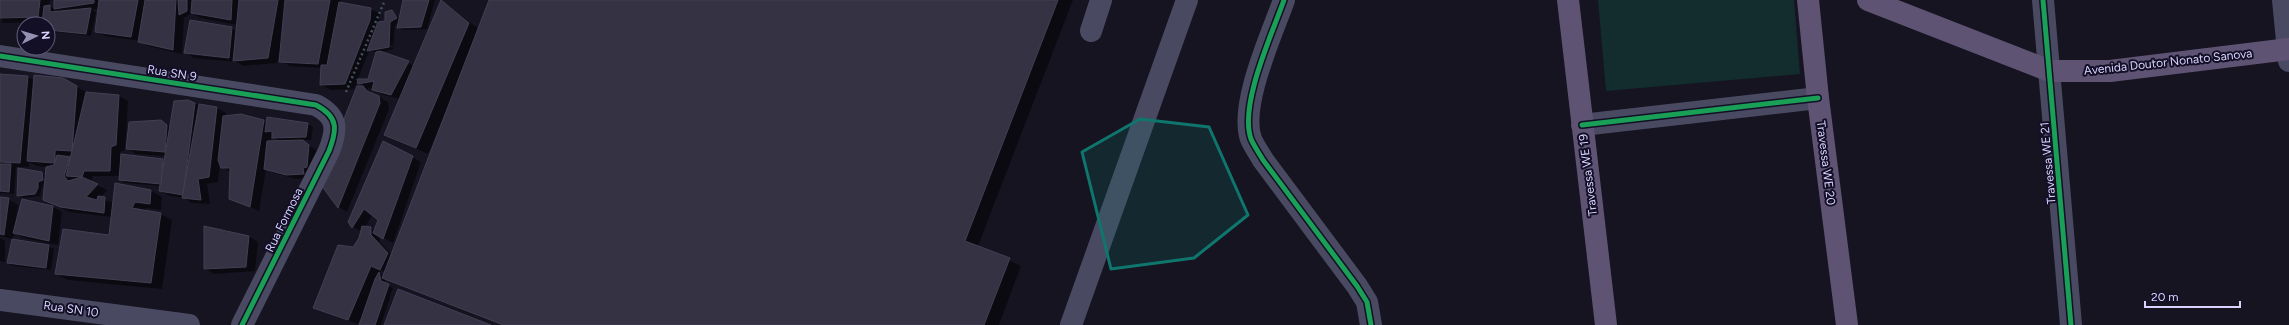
<svg xmlns="http://www.w3.org/2000/svg" width="2289" height="325" viewBox="0 0 2289 325" font-family="Figtree,sans-serif">
<style>
.green{fill:#132c2d}
.shadow{fill:#0007;fill-rule:evenodd}
.building{fill:#343243;stroke:#433f54}
.lines{fill:none;stroke-linecap:round;stroke-linejoin:round}
.path{stroke:#44505f;stroke-width:2.5;stroke-dasharray:2 3;stroke-linecap:butt}
.minor{stroke:#4a4962;stroke-width:22}
.major{stroke:#5e5373;stroke-width:22}
.cycleway-casing{stroke:#130f26;stroke-width:8}
.cycleway{stroke:#1a9f57;stroke-width:5}
.marked{fill:#0f766e;fill-opacity:0.2;stroke:#0f766e;stroke-width:3;stroke-linejoin:round}
.labels{text-anchor:middle;stroke-width:4;stroke-linejoin:round;paint-order:stroke}
.street-label{font-size:12px;fill:#d9d4ff;stroke:#130f26}
</style>
<rect width="100%" height="100%" fill="#161421"/>
<path class="green" d="M1598 0H1794L1800 74 1606 91Z"/>
<g class="shadow">
<path d="M0 0H50L49 6 55 9V12H60L55 9V0H341L340 3 371 9 380 14 379 22 386 21 392 12 400 19 404 0H435L427 29 403 30 398 28 399 23 395 25 393 49 381 52 414 66 442 1 479 29 490 0H1073L978 246 1021 266 999 325H500L396 284 385 278V284L374 325H360L361 320 360 319 358 324 314 307 360 238 362 232 353 227 349 222 412 157 421 162 393 243 380 236V242L392 255 445 116H444L428 154 385 135 400 99 383 95 373 90 374 88 366 89 388 102 389 109 347 212 339 207 322 185 358 87H365L359 83 369 80 377 52 369 51 354 89 331 90 321 85 322 68 290 66 281 61 282 45 277 63 243 66 237 62 194 58 185 52 231 28 237 31 238 25 201 18 192 13 184 18 182 54 148 46 140 41 105 36 96 31 99 9 92 10 96 12 91 36 48 31V24H43V22L2 23ZM393 45 394 47 374 50V48ZM373 214 379 219 375 230 365 227ZM380 270 386 272 384 276 379 273Z"/>
<path d="M0 75 28 77 35 80 63 79 86 92 119 96 128 101 125 150 120 152V163H121L122 155 165 162 166 156 136 154 127 148 160 121 171 127 195 104 217 108 226 113V117L267 123 268 118 308 124 313 127 311 140H300L318 151 313 178 296 179 274 173 266 169 259 211 230 198 231 172 222 167 220 163 218 182 207 184 210 204 192 203 184 198 170 196 161 191V186L125 183 120 180V176H93L91 182 107 190 100 198 114 203 151 191 162 197 161 210 146 208 145 211 160 214 172 220 162 289 68 280 56 274 110 236 112 217 70 212 53 205 44 200 46 183 43 184 40 196 24 198 18 195 41 173 46 176 47 167 37 166 29 162V167H16L14 194 0 193ZM271 136 281 142H270ZM60 155H72L71 158Z"/>
<path d="M0 198 8 199 18 205 15 224 53 207 62 212 58 245 23 238 14 232 13 239 0 236Z"/>
<path d="M205 227 249 236 258 242 255 271 214 274 205 269Z"/>
<path d="M0 238 5 241V262L0 261Z"/>
<path d="M49 246 54 249 51 270 13 266 8 263Z"/>
<path d="M389 286 393 288 381 325H376Z"/>
</g>
<g class="building">
<path d="M0 0H40L38 17 0 18Z"/>
<path d="M54 0H94V3L54 9Z"/>
<path d="M99 0H138L131 37 95 32Z"/>
<path d="M145 0H176L173 50 138 42Z"/>
<path d="M178 0H187V11L179 15Z"/>
<path d="M192 0H232L231 20 191 13Z"/>
<path d="M239 0H278L268 58 233 61Z"/>
<path d="M285 0H330L318 64 279 62Z"/>
<path d="M403 0H429L421 27 397 28Z"/>
<path d="M441 0 469 23 416 148 384 135Z"/>
<path d="M489 0H1058L965 241 1010 258 984 325H503L382 278Z"/>
<path d="M339 2 371 8 370 20 345 84 320 85 321 65H327Z"/>
<path d="M50 5V12L91 8 86 34 48 30V24H42L44 6Z"/>
<path d="M392 10 397 18 390 22 389 47 367 51 378 22 385 21V12Z"/>
<path d="M190 20 232 27 229 58 184 53Z"/>
<path d="M380 51 409 61 391 95 372 90 374 81 358 84 357 79H368L376 52Z"/>
<path d="M0 74 28 76 20 163 0 162Z"/>
<path d="M34 75 63 78 77 86 72 151 55 150V163L27 161Z"/>
<path d="M357 86H363L367 91 379 96 380 103 338 208 321 185 342 124Z"/>
<path d="M86 92 119 95 116 145 111 147 110 171H84L82 177 66 176Z"/>
<path d="M188 100 195 103 183 195 159 191 174 101Z"/>
<path d="M199 104 217 107 209 177 198 179 201 200 182 198Z"/>
<path d="M241 114 264 120 250 207 229 199 230 168H221L218 160 223 116Z"/>
<path d="M267 117 308 123 306 137 272 138V131L265 132Z"/>
<path d="M161 120 167 125 165 152 126 149 129 122Z"/>
<path d="M303 140 309 145 307 167 303 168 304 174 286 175 264 169 267 141Z"/>
<path d="M383 141 413 156 383 239 373 233 378 220 364 209 352 228 348 222Z"/>
<path d="M121 154 163 159 161 184 119 180Z"/>
<path d="M57 155 70 157 64 176 68 181 82 177 98 184 86 197 97 200 98 196 105 197 104 213 60 207 43 200 46 167 54 165Z"/>
<path d="M0 164H11L9 192 0 191Z"/>
<path d="M18 168 42 172 43 180 38 182V188L35 194 17 196Z"/>
<path d="M115 183 151 190 150 204 135 202 132 208 161 213 151 283 55 274 63 229 109 235Z"/>
<path d="M0 197 9 198 4 235 0 234Z"/>
<path d="M22 199 53 206 49 241 13 233Z"/>
<path d="M204 226 249 236 246 267 204 269Z"/>
<path d="M362 226 371 227V235L388 253 380 270 371 266 348 320 313 308 338 245 353 247 359 238Z"/>
<path d="M12 239 49 245 46 268 7 263Z"/>
<path d="M379 272 381 281 389 284 375 325H359L375 279Z"/>
<path d="M398 289 491 325H384Z"/>
</g>
<g class="lines">
<path class="path" d="M346 92 385 0"/>
<g class="minor">
<path d="M1284 0C1272 34 1239 105 1251 139 1254 146 1259 153 1263 160L1357 286 1367 302 1371 325"/>
<path d="M2043 0 2071 325"/>
<path d="M2283 0 2289 61"/>
<path d="M1091 31 1101 0"/>
<path d="M0 56 316 105C339 117 337 130 329 151L242 325"/>
<path d="M1582 125 1818 98"/>
<path d="M0 300 189 325"/>
<path d="M1071 325 1187 0"/>
</g>
<g class="major">
<path d="M1568 0 1606 325"/>
<path d="M1808 0 1818 98 1847 325"/>
<path d="M1868 0 2050 71H2110L2289 49"/>
</g>
<defs>
<g id="cycleway">
<path d="M1284 0C1272 34 1239 105 1251 139 1254 146 1259 153 1263 160L1357 286 1367 302 1371 325"/>
<path d="M2043 0 2071 325"/>
<path d="M0 56 316 105C339 117 337 130 329 151L242 325"/>
<path d="M1582 125 1818 98"/>
</g>
</defs>
<use href="#cycleway" class="cycleway-casing"/>
<use href="#cycleway" class="cycleway"/>
</g>
<path class="marked" d="M1140 119 1209 127 1248 215 1194 258 1111 269 1082 152Z"/>
<g class="labels">
<g class="street-label">
<text transform="translate(2168 62) rotate(-6)" y="4">Avenida Doutor Nonato Sanova</text>
<text transform="translate(172 73) rotate(9)" y="4">Rua SN 9</text>
<text transform="translate(1826 163) rotate(83)" y="4">Travessa WE 20</text>
<text transform="translate(2048 163) rotate(-95)" y="4">Travessa WE 21</text>
<text transform="translate(1588 175) rotate(-97)" y="4">Travessa WE 19</text>
<text transform="translate(284 220) rotate(-64)" y="4">Rua Formosa</text>
<text transform="translate(71 309) rotate(8)" y="4">Rua SN 10</text>
</g>
</g>
<g transform="translate(36 36) rotate(85)"><circle r="19" fill="#130f26" stroke="#625e7d"/>
<path d="M0-3L7 15L0 10L-7 15Z" fill="#9591b1"/>
<text y="-6" font-size="11" font-weight="bold" text-anchor="middle" fill="#d9d4ff">N</text>
</g>
<path d="M2145 301v6h95v-6" fill="none" stroke="#d9d4ff" stroke-width="2"/>
<text x="2151" y="301" font-size="12" fill="#d9d4ff" stroke="#130f26" stroke-width="3" paint-order="stroke">20 m</text>
</svg>
